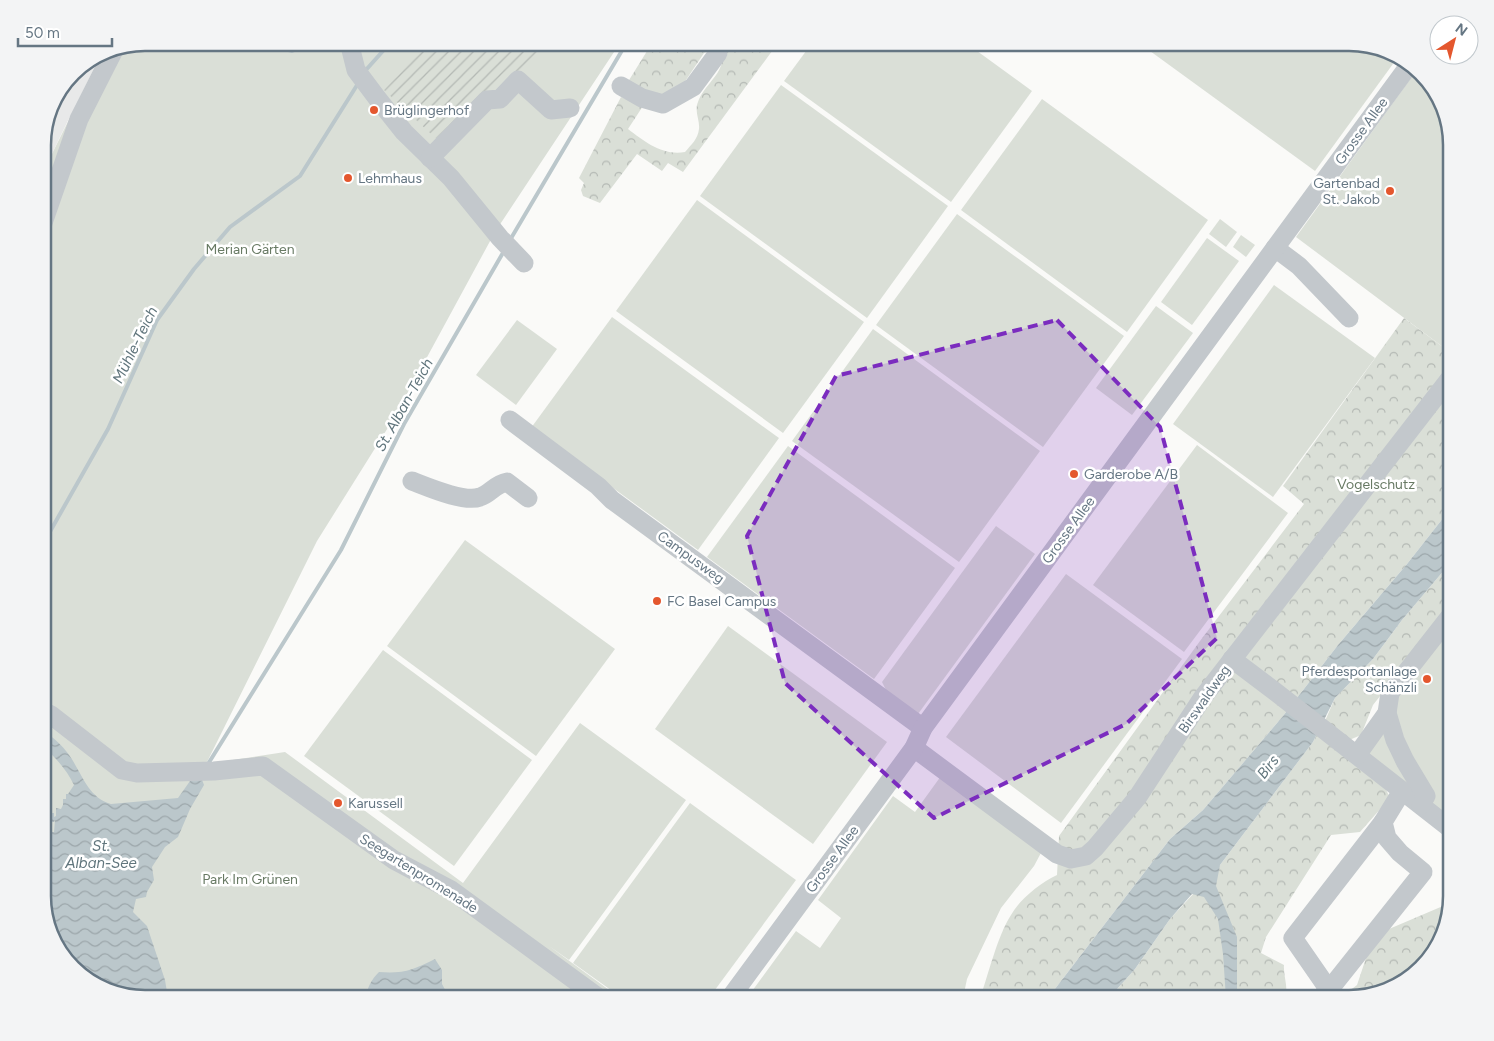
<svg xmlns="http://www.w3.org/2000/svg" width="1494" height="1041" viewBox="0 0 1494 1041" font-family="Figtree,sans-serif">
<style>
.built{fill:#e8e9e9}
.green{fill:#dadfd7}
.forest{fill:url(#forest-crowns)}
.garden{fill:url(#garden-furrows)}
.water{fill:url(#water-waves)}
.lines{fill:none;stroke-linecap:round;stroke-linejoin:round}
.stream{stroke:#bbc7cb;stroke-width:4}
.minor{stroke:#c3c8cc;stroke-width:19}
.marked{fill:#7b2cbf;fill-opacity:0.2;stroke:#7b2cbf;stroke-width:4;stroke-dasharray:10 6;stroke-linejoin:round}
.poi-dot{fill:#e4572e;stroke:#fff;stroke-width:2}
.labels{text-anchor:middle;stroke-width:5;stroke-linejoin:round;paint-order:stroke}
.poi-label{font-size:14px;fill:#657683;stroke:#fff;text-anchor:start}
.street-label{font-size:14px;fill:#657683;stroke:#fff}
.park-label{font-size:14px;fill:#687a64;stroke:#fff}
.water-label{font-size:15px;font-style:italic;fill:#60757c;stroke:#fff}
.rim{fill:none;stroke:#657683;stroke-width:2.5}
</style>
<defs>
<pattern id="forest-crowns" width="20" height="18" patternUnits="userSpaceOnUse" patternTransform="scale(1.25)"><rect width="20" height="18" fill="#dadfd7"/><path d="M2 6a3 3 0 1 1 6 0M12 15a3 3 0 1 1 6 0" fill="none" stroke="#b4b9b4"/></pattern>
<pattern id="garden-furrows" width="10" height="10" patternUnits="userSpaceOnUse" patternTransform="scale(1.25)"><rect width="10" height="10" fill="#dadfd7"/><path d="M-1 1l2-2M0 10L10 0M9 11l2-2" fill="none" stroke="#b4b9b4"/></pattern>
<pattern id="water-waves" width="16" height="10" patternUnits="userSpaceOnUse" patternTransform="scale(1.25)"><rect width="16" height="10" fill="#bbc7cb"/><path d="M0 5q4-4 8 0t8 0" fill="none" stroke="#9ca6aa"/></pattern>
</defs>
<rect width="100%" height="100%" fill="#fafaf8"/>
<path class="built" d="M102 53 76 104 43 172V139L50 106 73 72Z"/>
<g class="green">
<path d="M145 42 620 43 495 232 394 418 317 541 206 764 285 752 463 883 580 723 686 800 569 960 549 946 620 998H145L88 981 56 947 43 902V172L102 53 106 50Z"/>
<path d="M966 43 1032 91 951 202 784 81 812 43Z"/>
<path d="M1139 43H1349L1398 57 1315 171Z"/>
<path d="M1416 71 1441 99 1451 145V353L1296 237Z"/>
<path d="M781 85 948 206 867 318 700 196Z"/>
<path d="M1042 99 1208 220 1127 332 961 210Z"/>
<path d="M697 200 864 322 783 433 616 311Z"/>
<path d="M957 214 1124 336 1043 447 876 325Z"/>
<path d="M1220 219 1237 232 1226 247 1209 234Z"/>
<path d="M1241 235 1255 245 1246 257 1233 247Z"/>
<path d="M1207 238 1239 261 1192 325 1161 302Z"/>
<path d="M1274 285 1375 358 1273 497 1173 424Z"/>
<path d="M1156 306 1193 333 1132 415 1096 388Z"/>
<path d="M612 317 779 438 698 550 531 428Z"/>
<path d="M517 320 557 349 516 405 476 375Z"/>
<path d="M873 329 1040 451 959 562 792 441Z"/>
<path d="M1197 445 1288 513 1184 652 1093 585Z"/>
<path d="M788 446 955 568 874 679 707 557Z"/>
<path d="M996 526 1035 554 918 714 886 690 882 682Z"/>
<path d="M465 540 615 649 536 756 387 646Z"/>
<path d="M1066 574 1182 659 1061 823 946 737Z"/>
<path d="M1451 613V836L1355 745Z"/>
<path d="M728 626 887 742 813 844 655 729Z"/>
<path d="M383 650 532 760 454 866 304 756Z"/>
<path d="M941 776 1042 851 1034 866 1001 908 967 979 963 998H747L796 931 820 948 841 918 818 900 893 796 915 812Z"/>
<path d="M690 803 796 880 709 998H622L573 963Z"/>
</g>
<g class="forest">
<path d="M652 43H778L683 172 668 163 662 171 637 154 600 203 583 196 581 190 584 183 579 178 621 97 643 106 628 129C645 142 663 156 685 152 691 145 698 139 699 129 700 120 694 111 698 102 703 86 723 74 722 58L710 51 704 53 678 92 661 99 626 85Z"/>
<path d="M1404 318 1451 353V508L1407 564 1338 645 1283 716 1203 810 1170 839 1048 998H980C989 973 997 937 1011 915 1020 899 1040 883 1057 875L1059 836 1200 641 1304 504 1283 486Z"/>
<path d="M1451 562V606L1373 705 1361 735 1347 741 1325 721 1335 698 1373 659 1402 620Z"/>
<path d="M1318 732 1383 783 1390 798 1360 832 1331 835 1266 937 1261 953 1284 965C1283 976 1289 988 1285 998H1109L1135 969 1170 919 1220 865 1313 742Z"/>
<path d="M1450 903 1438 941 1397 978 1385 989 1349 998H1340L1357 985 1367 955 1389 929Z"/>
</g>
<path class="garden" d="M539 42 545 47 502 99 445 147 384 90 423 48 418 43Z"/>
<g class="water">
<path d="M284 43H305V48L292 53 284 51Z"/>
<path d="M1451 508V562L1402 620 1373 659 1335 698 1313 742 1220 865 1216 886 1237 937V998H1226L1223 954 1218 919 1204 897 1192 894 1170 919 1135 969 1109 998H1048L1170 839 1203 810 1283 716 1338 645 1407 564Z"/>
<path d="M43 730C51 736 60 743 66 751 81 769 86 797 111 804L178 798 190 781 201 777 204 785 190 809 178 837 165 847 152 867 154 880 147 892 146 897 136 899 133 912 147 926 165 980 168 998H145L88 981 56 947 43 903 46 900 50 870 48 869 49 854H45L46 835H48V832H54L55 820 54 822H52L51 813H54V817L56 816V808L61 809 63 805V799H66V794H68L74 785C67 770 55 757 43 746Z"/>
<path d="M435 959 442 970V984L449 997 448 998H367C366 988 372 979 379 972 403 974 413 970 435 959Z"/>
</g>
<g class="lines">
<g class="stream">
<path d="M365 71 391 42"/>
<path d="M510 240 627 42"/>
<path d="M43 544 108 429 157 320 194 269 230 227 300 176 359 82"/>
<path d="M208 764 341 550 404 424 504 251"/>
</g>
<g class="minor">
<path d="M349 42 356 70 377 98 404 132 451 178 500 238 524 263"/>
<path d="M621 86 642 98 663 104 693 87 718 53"/>
<path d="M430 158 487 100 500 99 518 80 551 110 570 108"/>
<path d="M43 223 79 119 115 48"/>
<path d="M1275 248 1299 266 1349 318"/>
<path d="M510 420 598 486 612 500 923 728"/>
<path d="M412 481C428 487 464 503 480 497 490 494 495 484 507 482L528 498"/>
<path d="M1232 659 1277 693 1451 829"/>
<path d="M43 711 51 715 122 770 137 773 214 771 263 766 394 860 451 890 599 998"/>
<path d="M1387 713 1395 740 1405 761 1426 796 1421 805"/>
<path d="M914 748 1057 854 1071 859 1086 856 1095 848 1137 798 1203 697 1451 377"/>
<path d="M1357 755 1387 713 1390 693 1451 615"/>
<path d="M1329 990 1293 938 1383 822"/>
<path d="M730 998 914 748 923 728 1410 64"/>
<path d="M1320 998 1329 990 1423 872 1400 853 1387 838 1383 822 1402 791"/>
</g>
</g>
<path class="marked" d="M1057 320 1160 427 1217 638 1126 724 934 818 785 683 747 536 836 376Z"/>
<g class="poi-dot">
<circle cx="374" cy="110" r="5"/>
<circle cx="348" cy="178" r="5"/>
<circle cx="1390" cy="191" r="5"/>
<circle cx="1074" cy="474" r="5"/>
<circle cx="657" cy="601" r="5"/>
<circle cx="1427" cy="679" r="5"/>
<circle cx="338" cy="803" r="5"/>
</g>
<g class="labels">
<g class="poi-label">
<text x="384" y="115">Brüglingerhof</text>
<text x="358" y="183">Lehmhaus</text>
<text x="1380" y="188" text-anchor="end">Gartenbad<tspan x="1380" dy="16">St. Jakob</tspan></text>
<text x="1084" y="479">Garderobe A/B</text>
<text x="667" y="606">FC Basel Campus</text>
<text x="1417" y="676" text-anchor="end">Pferdesportanlage<tspan x="1417" dy="16">Schänzli</tspan></text>
<text x="348" y="808">Karussell</text>
</g>
<g class="street-label">
<text transform="translate(1361 131) rotate(-54)" y="5">Grosse Allee</text>
<text transform="translate(1068 530) rotate(-54)" y="5">Grosse Allee</text>
<text transform="translate(691 557) rotate(36)" y="5">Campusweg</text>
<text transform="translate(1204 699) rotate(-55)" y="5">Birswaldweg</text>
<text transform="translate(832 859) rotate(-54)" y="5">Grosse Allee</text>
<text transform="translate(419 873) rotate(32)" y="5">Seegartenpromenade</text>
</g>
<g class="park-label">
<text x="250" y="254">Merian Gärten</text>
<text x="1376" y="489">Vogelschutz</text>
<text x="250" y="884">Park Im Grünen</text>
</g>
<g class="water-label">
<text transform="translate(135 345) rotate(-64)" y="5">Mühle-Teich</text>
<text transform="translate(404 405) rotate(-61)" y="5">St. Alban-Teich</text>
<text transform="translate(1268 767) rotate(-52)" y="5">Birs</text>
<text x="101" y="851">St.<tspan x="101" dy="17">Alban-See</tspan></text>
</g>
</g>
<path d="M0 0H1494V1041H0ZM145 51H1349A94 94 0 0 1 1443 145V896A94 94 0 0 1 1349 990H145A94 94 0 0 1 51 896V145A94 94 0 0 1 145 51Z" fill="#f3f4f5" fill-rule="evenodd"/>
<path class="rim" d="M145 51H1349A94 94 0 0 1 1443 145V896A94 94 0 0 1 1349 990H145A94 94 0 0 1 51 896V145A94 94 0 0 1 145 51Z"/>
<g transform="translate(1454 40) rotate(36)"><circle r="24" fill="#ffffff" stroke="#c1c8cd"/>
<path d="M0-4L9 19L0 12L-9 19Z" fill="#e4572e"/>
<text y="-8" font-size="14" font-weight="bold" text-anchor="middle" fill="#657683">N</text>
</g>
<path d="M18 38v8h94v-8" fill="none" stroke="#657683" stroke-width="2.5"/>
<text x="25" y="38" font-size="15" fill="#657683" stroke="#ffffff" stroke-width="4" paint-order="stroke">50 m</text>
</svg>
